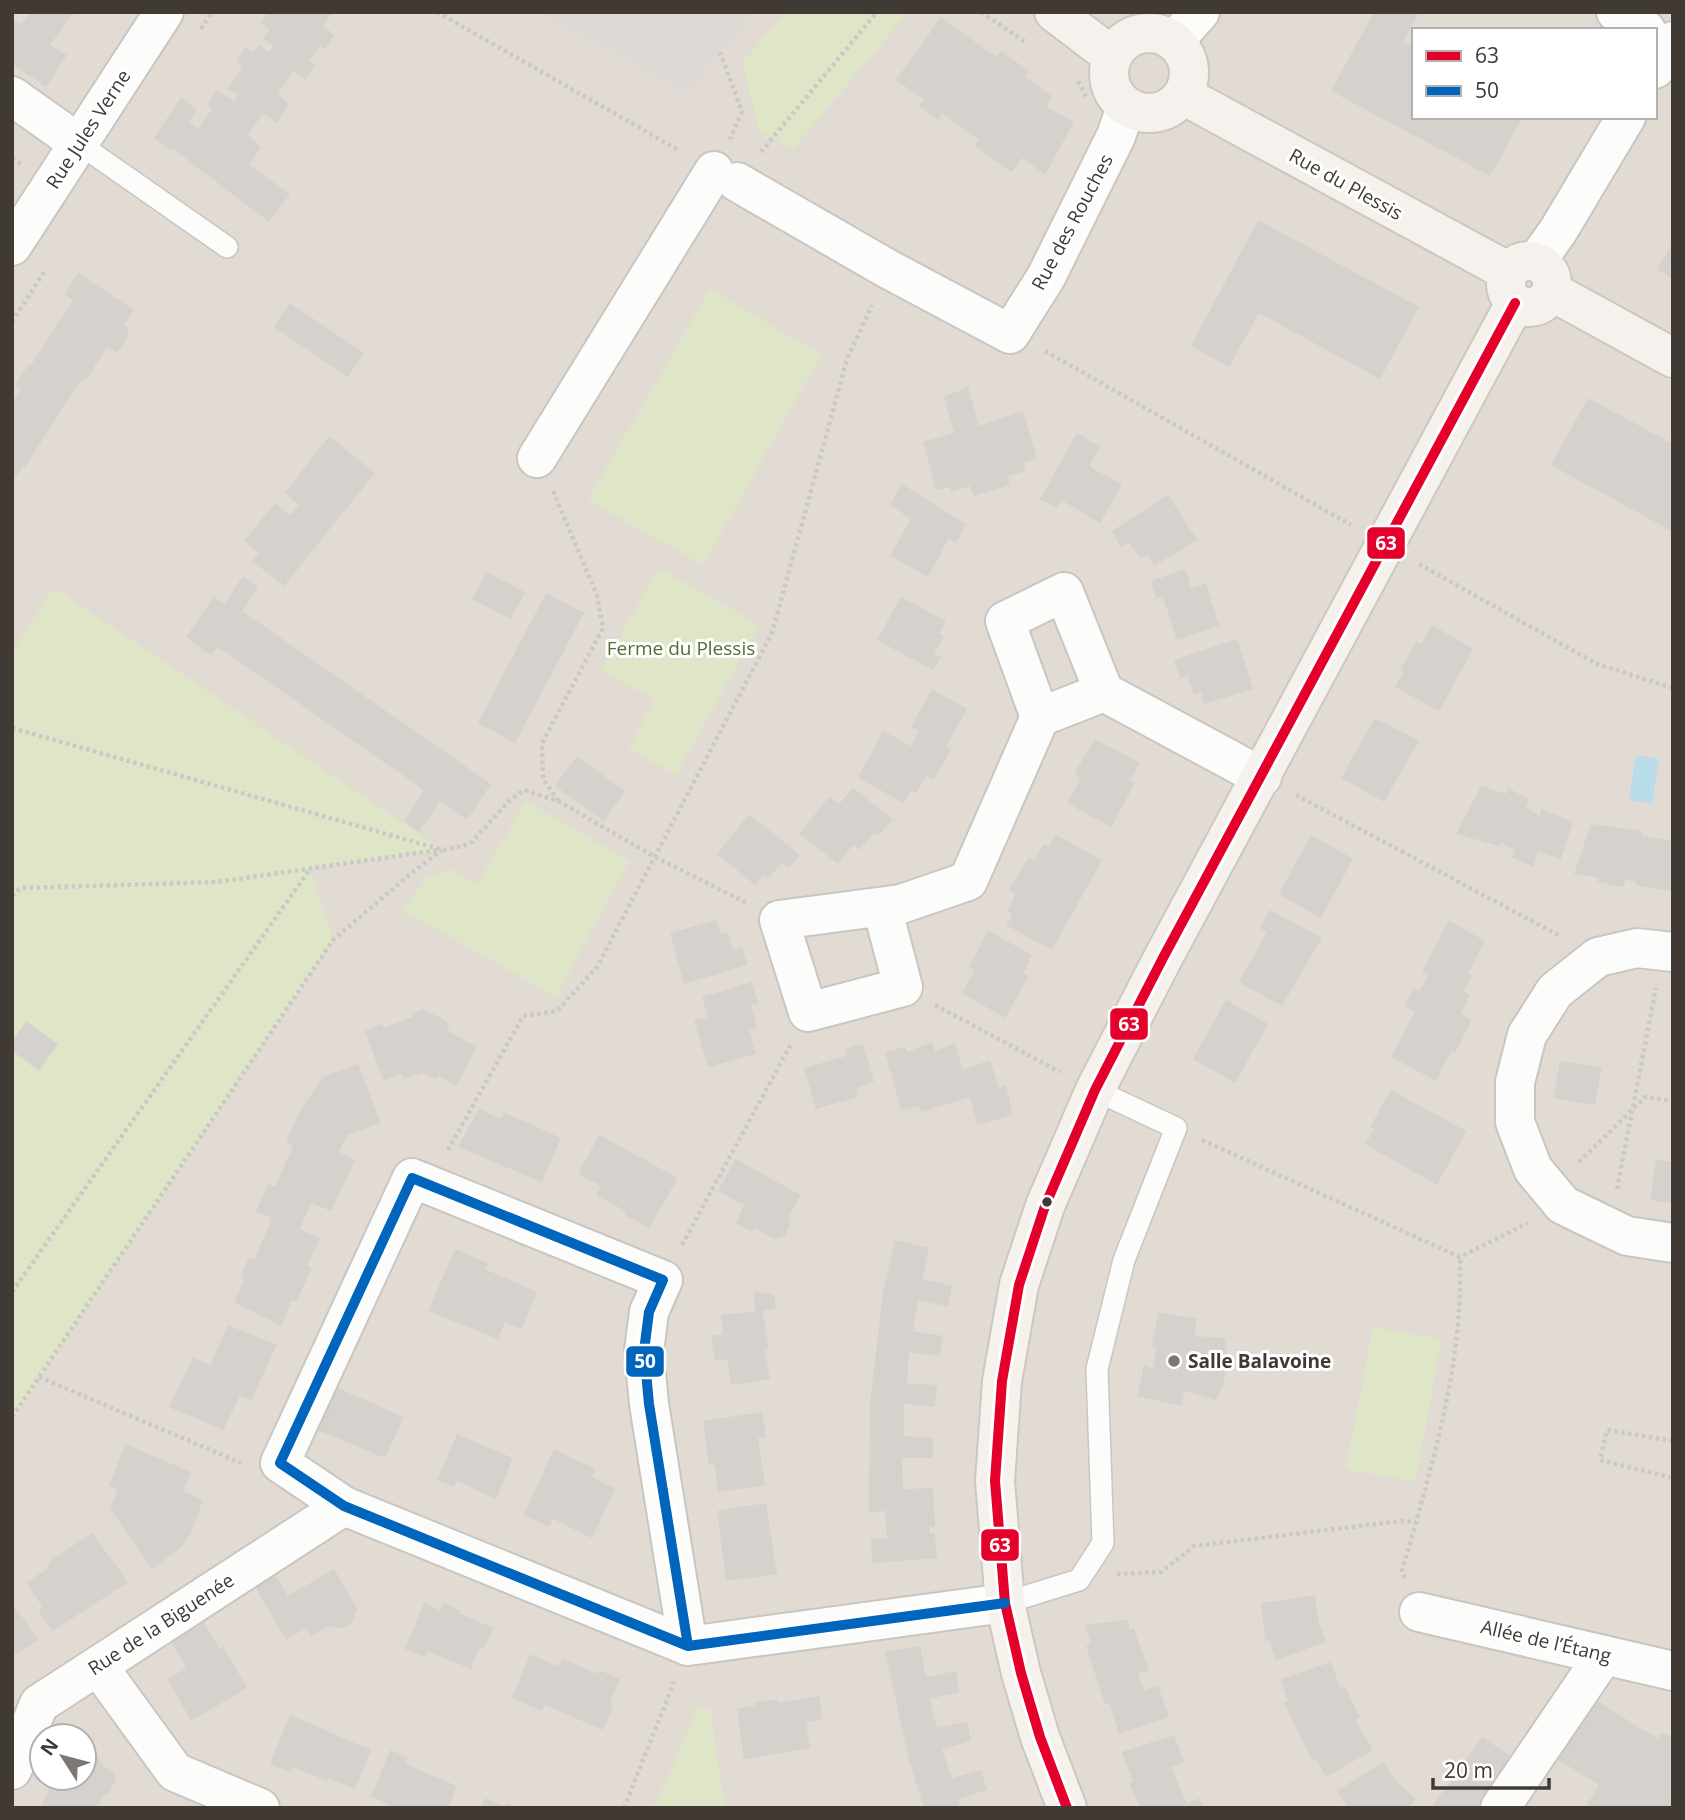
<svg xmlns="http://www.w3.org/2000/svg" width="1685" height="1820" viewBox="0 0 1685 1820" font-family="'Open Sans',sans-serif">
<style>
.residential{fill:#e1dbd4;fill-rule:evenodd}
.green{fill:#dfe6c8}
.parking{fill:#dcd9d6}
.water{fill:#b9dde8}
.building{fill:#d5d1cd}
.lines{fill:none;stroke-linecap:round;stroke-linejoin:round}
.lane-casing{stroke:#c9c6c2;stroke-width:24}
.street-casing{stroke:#c9c6c2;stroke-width:42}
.secondary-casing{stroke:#cdc7c0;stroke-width:42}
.path{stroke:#cbc9c6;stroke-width:4.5;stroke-dasharray:3.5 3.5;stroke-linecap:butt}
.lane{stroke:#fcfcfb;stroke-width:21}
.street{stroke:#fcfcfb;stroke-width:38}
.secondary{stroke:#f5f2ed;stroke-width:38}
.bus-1-casing{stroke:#fff;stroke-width:16}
.bus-2-casing{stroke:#fff;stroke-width:16}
.bus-1{stroke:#e4002b;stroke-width:10}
.bus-2{stroke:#0065bd;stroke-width:10}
.bus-dot{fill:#413a34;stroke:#fff;stroke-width:2.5}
.poi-dot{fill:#7d7872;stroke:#fff;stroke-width:2.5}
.labels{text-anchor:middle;stroke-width:6;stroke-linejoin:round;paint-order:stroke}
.street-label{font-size:19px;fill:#413a34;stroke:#fff}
.park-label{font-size:19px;fill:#506e2d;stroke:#fff}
.poi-label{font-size:19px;font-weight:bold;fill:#413a34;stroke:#fff;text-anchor:start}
.line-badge{stroke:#fff;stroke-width:2.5}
.badge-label{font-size:19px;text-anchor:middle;font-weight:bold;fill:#fff}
</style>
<rect width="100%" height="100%" fill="#edeae6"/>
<path class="residential" d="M12 12H1673V1808H12ZM1414 30H1655V117H1414ZM42 1736H84V1778H42Z"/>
<g class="green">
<path d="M786 12H908L793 149 759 130 742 63Z"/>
<path d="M710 289 821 355 703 565 588 500Z"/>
<path d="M658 568 760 625 676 775 629 749 654 699 601 671Z"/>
<path d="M54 588 443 850 310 869 333 940 12 1420V652Z"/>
<path d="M526 801 629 861 556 997 402 910 427 877 454 870 477 885Z"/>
<path d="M1373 1327 1442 1339 1415 1482 1346 1469Z"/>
<path d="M698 1707 710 1709 725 1808H654Z"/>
</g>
<path class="parking" d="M541 12H753L687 92Z"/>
<path class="water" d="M1636 755 1659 759 1652 804 1629 800Z"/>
<g class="building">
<path d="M30 12H74L50 45 67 55 46 87 12 64V19L22 25Z"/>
<path d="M268 12H276L280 15 282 12H333L323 25 334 35 325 50 320 46 309 60 315 66 305 80 293 71 278 94 289 104 277 123 263 113 248 135 261 147 249 165 290 194 269 222 173 149 171 151 154 138 181 97 197 110 189 122 198 129 212 109 207 104 217 90 233 101 238 95 228 88 242 67 236 61 245 47 253 52 259 45 269 52 273 46 263 39 270 30 261 22Z"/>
<path d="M1374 12H1419L1403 42 1414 47V117H1523L1490 176 1331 91Z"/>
<path d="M941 17 996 57 1001 51 1029 71 1025 77 1053 97 1046 106 1074 122 1045 175 1022 158 1012 172 975 146 979 140 942 113 938 120 919 106 924 100 896 80Z"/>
<path d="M1258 220 1419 307 1380 379 1259 313 1229 367 1191 346Z"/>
<path d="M1673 241V278L1657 270Z"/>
<path d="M78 273 134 310 124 325 127 327 129 335 117 353 107 347 86 380 80 381 25 467 23 466 12 482V402L21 389 15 385 29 364 31 365 73 300 65 294Z"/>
<path d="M290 303 364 353 348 377 274 327Z"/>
<path d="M968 387 979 426 1023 411 1037 459 1023 463 1026 471 1008 476 1010 485 974 496 970 486 951 491 950 487 936 490 923 442 954 433 944 397Z"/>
<path d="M1588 398 1673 444V532L1551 465Z"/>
<path d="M1077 433 1100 447 1089 466 1122 485 1100 523 1061 500 1056 508 1040 499Z"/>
<path d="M329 436 375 473 284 586 252 561 259 553 244 541 275 503 290 515 299 505 285 493Z"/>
<path d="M902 484 966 524 956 543 949 538 928 577 890 556 911 519 890 505Z"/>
<path d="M1168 495 1197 540 1154 566 1147 555 1140 558 1129 542 1121 547 1112 531Z"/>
<path d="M1186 569 1191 588 1206 583 1219 626 1177 640 1163 597 1156 599 1151 581Z"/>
<path d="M486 572 525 592 511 619 472 599Z"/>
<path d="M243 576 258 587 242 611 491 784 467 820 440 801 419 832 404 821 424 790 218 647 211 656 186 637 214 597 224 604Z"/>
<path d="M546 593 584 613 515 743 478 723Z"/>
<path d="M901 597 946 621 939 634 944 636 934 654 941 657 933 670 877 640Z"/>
<path d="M1432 625 1473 649 1439 711 1395 687 1404 672 1400 670 1417 641 1421 644Z"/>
<path d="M1237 639 1253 689 1204 704 1201 692 1194 695 1188 676 1180 679 1174 660Z"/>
<path d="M932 689 967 709 946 746 951 749 934 780 926 776 916 793 911 790 904 803 858 778 883 731 911 746 919 731 911 727Z"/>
<path d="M1375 718 1419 741 1384 802 1341 778Z"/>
<path d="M1095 739 1140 763 1130 780 1135 783 1111 827 1067 803 1081 778 1074 774Z"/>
<path d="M577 756 625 791 604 821 555 786Z"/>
<path d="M1481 786 1506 794 1508 788 1529 799 1526 807 1540 816 1541 809 1573 822 1561 859 1538 851 1533 867 1512 857 1515 850 1501 843 1499 846 1456 834Z"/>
<path d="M853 788 893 819 878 836 874 833 859 850 853 845 838 864 799 834 829 797 839 804Z"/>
<path d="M749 814 800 855 789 868 782 863 768 878 764 875 755 885 717 854Z"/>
<path d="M1591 824 1643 831 1642 836 1673 841V891L1635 885 1636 881 1625 880 1624 887 1597 882 1598 878 1574 874Z"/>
<path d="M1056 835 1102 860 1052 950 1006 925 1013 914 1007 911 1016 894 1009 890 1029 857 1035 860 1044 844 1049 847Z"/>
<path d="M1311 835 1353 859 1321 918 1279 894Z"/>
<path d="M1270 910 1322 938 1282 1006 1239 982 1267 932 1260 928Z"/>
<path d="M717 920 721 934 728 932 733 949 742 946 747 965 684 984 670 933Z"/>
<path d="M1449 920 1485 941 1468 973 1472 975 1463 991 1470 995 1461 1014 1472 1020 1455 1053 1451 1051 1436 1081 1391 1057 1415 1012 1404 1006 1414 988 1419 991 1428 976 1422 972Z"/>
<path d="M988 931 1032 955 1023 973 1029 976 1005 1018 962 993 975 970 969 967Z"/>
<path d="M752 982 758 1003 751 1005 757 1028 749 1030 756 1054 708 1067 694 1020 708 1017 702 997Z"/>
<path d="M1226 1000 1268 1024 1235 1083 1193 1059Z"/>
<path d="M423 1009 446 1021 449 1031 477 1047 456 1086 438 1076 436 1080 423 1073 403 1079 402 1074 383 1080 365 1031 382 1024 384 1028 412 1017 411 1014Z"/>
<path d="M26 1021 58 1044 39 1071 12 1051V1042Z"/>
<path d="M932 1042 935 1051 955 1043 963 1070 990 1060 999 1088 1006 1085 1013 1115 977 1125 970 1097 921 1112 920 1106 901 1110 885 1052 905 1047 907 1052Z"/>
<path d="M863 1044 874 1082 856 1088 858 1097 816 1109 804 1068 846 1056 845 1049Z"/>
<path d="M1560 1061 1602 1067 1595 1105 1553 1098Z"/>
<path d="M358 1064 381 1123 347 1135 339 1152 355 1160 331 1211 311 1203 300 1229 320 1238 307 1265 312 1268 296 1302 292 1300 281 1326 234 1302 244 1281 241 1276 248 1259 255 1258 272 1218 256 1211 268 1184 275 1187 293 1146 286 1142 300 1111 323 1077Z"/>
<path d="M1391 1090 1466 1131 1437 1185 1365 1144 1375 1129 1370 1127Z"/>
<path d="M479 1109 501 1119 504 1112 561 1138 542 1182 458 1147Z"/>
<path d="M599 1135 678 1178 649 1228 625 1215 627 1212 596 1195 601 1186 578 1174Z"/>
<path d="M735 1159 801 1195 789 1216 791 1222 785 1236 774 1239 754 1228 752 1232 736 1223 744 1205 718 1191Z"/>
<path d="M1656 1159 1673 1162V1204L1650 1200Z"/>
<path d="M895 1240 929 1248 922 1279 952 1286 948 1306 918 1301 913 1331 943 1336 939 1356 909 1352 907 1383 937 1385 935 1407 904 1404V1436L934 1438 932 1458H902L903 1489 933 1488 935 1527H930V1533H935L937 1558 872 1563 871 1539 887 1538 885 1511 869 1512 870 1402 883 1294Z"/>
<path d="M455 1249 488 1263 485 1269 537 1292 522 1329 505 1322 498 1339 428 1311Z"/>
<path d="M753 1291 774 1295 776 1309 762 1311 769 1348 764 1349 770 1379 731 1385 727 1359 715 1361 711 1336 723 1334 721 1315 756 1311Z"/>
<path d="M1159 1312 1197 1319 1194 1336 1225 1338 1228 1358 1226 1371 1224 1382 1216 1400 1184 1391 1182 1406 1137 1396 1144 1365 1153 1368 1157 1348 1151 1346Z"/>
<path d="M228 1325 277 1345 251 1400 240 1396 223 1430 169 1407 193 1357 210 1365Z"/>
<path d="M327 1383 404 1417 385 1458 308 1426Z"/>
<path d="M762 1412 766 1437 758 1438 765 1485 718 1492 715 1465H709L703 1421Z"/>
<path d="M457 1434 513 1458 496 1499 457 1481 454 1487 437 1480Z"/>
<path d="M125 1444 191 1472 183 1491 203 1500 190 1536 187 1537 182 1547 152 1569 110 1508 118 1490 109 1486Z"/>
<path d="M554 1449 595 1469 592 1477 615 1489 592 1538 553 1519 549 1527 524 1515Z"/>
<path d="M766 1503 777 1574 726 1581 717 1511Z"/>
<path d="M92 1533 128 1582 53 1631 39 1612 42 1606 26 1583 47 1569 50 1561Z"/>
<path d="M334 1569 357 1608 352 1623 342 1629 328 1626 311 1637 306 1628 286 1640 255 1587 275 1575 288 1596Z"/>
<path d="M1315 1595 1319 1623 1326 1642 1276 1660 1269 1640 1265 1641 1261 1603Z"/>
<path d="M12 1603 39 1640 12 1656Z"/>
<path d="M424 1603 440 1610 443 1603 461 1611V1614L493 1628 485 1647 478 1650 471 1669 428 1651 426 1657 405 1649Z"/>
<path d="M202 1619 220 1649 223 1646 247 1688 191 1721 168 1679 186 1668 169 1638Z"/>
<path d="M1127 1620 1130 1630 1134 1629 1149 1671 1138 1673 1144 1690 1158 1686 1169 1717 1119 1734 1110 1704H1105L1086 1646 1091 1644 1085 1625Z"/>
<path d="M920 1646 926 1677 956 1671 959 1692 930 1699 937 1728 967 1721 971 1741 942 1749 952 1778 981 1770 987 1790 958 1799 961 1808H924L909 1759 885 1651Z"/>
<path d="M530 1654 558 1666 562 1659 598 1674 599 1670 620 1679 610 1702 613 1708 603 1730 545 1705 542 1711 512 1698Z"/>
<path d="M1331 1662 1340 1688 1345 1687 1360 1718 1355 1720 1373 1750 1326 1777 1316 1759 1313 1761 1297 1730 1284 1702 1288 1701 1281 1679Z"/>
<path d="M819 1696 822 1720 806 1722 810 1748 744 1759 737 1709 756 1706 755 1702 777 1699 778 1703Z"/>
<path d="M1595 1700 1658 1739 1661 1733 1673 1737V1808H1585L1599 1785 1557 1759Z"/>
<path d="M290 1715 371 1750 355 1789 328 1778 327 1781 293 1767 290 1772 270 1764Z"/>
<path d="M1174 1735 1184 1762 1171 1767 1187 1804 1199 1798 1204 1808H1141L1129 1783 1133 1781 1122 1752Z"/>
<path d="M1482 1737 1512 1757 1487 1796 1478 1808H1431Z"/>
<path d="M390 1750 408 1757 405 1764 457 1786 448 1808H387L388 1804 371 1797Z"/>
<path d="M84 1751 98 1757 103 1766 112 1770 116 1778 110 1792 103 1795 97 1808H41L53 1778H84Z"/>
<path d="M1383 1762 1397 1782 1416 1799 1408 1808H1349L1337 1791Z"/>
<path d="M485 1798 505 1807 506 1803 517 1808H481Z"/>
</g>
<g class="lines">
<defs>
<g id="lane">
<path d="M78 143 227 247"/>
<path d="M1005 1603 1079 1580 1103 1543 1097 1369 1124 1260 1176 1128 1095 1090"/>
</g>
<g id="street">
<path d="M1616 12 1646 30"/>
<path d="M1174 41 1200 12"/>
<path d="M1655 69 1673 41"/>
<path d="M12 96 78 143"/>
<path d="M737 182 888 269 1010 334 1046 277 1116 136 1126 107"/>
<path d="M12 246 164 12"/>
<path d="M1536 262 1558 231 1626 117"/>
<path d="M537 458 714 171"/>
<path d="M1040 717 1005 621 1064 592 1104 692"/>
<path d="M882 907 903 987 808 1012 779 920 901 904 968 881 1040 717 1104 692 1262 777"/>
<path d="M1673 952 1637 948 1598 957 1555 991 1527 1035 1515 1082V1122L1533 1169 1563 1205 1627 1236 1673 1243"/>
<path d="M1419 1612 1673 1671"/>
<path d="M688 1646 649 1404 644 1351 649 1312 663 1280 412 1178 280 1463 344 1506 688 1646 1005 1603"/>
<path d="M98 1666 175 1772 260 1808"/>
<path d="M12 1770 39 1704 344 1506"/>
<path d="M1500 1808 1604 1655"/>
</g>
<g id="secondary">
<path d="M1054 12 1112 56"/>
<circle cx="1149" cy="73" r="40"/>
<path d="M1183 95 1509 272"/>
<circle cx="1529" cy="284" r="23"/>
<path d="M1551 291 1673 358"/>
<path d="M1067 1808 1040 1737 1021 1673 1005 1603 995 1481 1002 1381 1019 1285 1045 1206 1095 1090 1164 956 1515 303"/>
</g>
</defs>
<use href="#lane" class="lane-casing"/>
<use href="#street" class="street-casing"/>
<use href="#secondary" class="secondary-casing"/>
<g class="path">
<path d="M437 12 680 151"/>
<path d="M981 12 1027 43"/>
<path d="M201 29 212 12"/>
<path d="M720 52 742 112 730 139"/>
<path d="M1078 81 1087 98"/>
<path d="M761 152 877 12"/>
<path d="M12 158 21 164"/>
<path d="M12 322 44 272"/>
<path d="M1045 351 1351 525"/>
<path d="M553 491 597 595 603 628 542 743 543 779 559 802"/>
<path d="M1419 564 1597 664 1673 688"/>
<path d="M12 728 443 850 470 844 509 801 524 790 560 802 655 857 747 903"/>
<path d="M1296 795 1560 936"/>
<path d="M12 896 20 888 217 882 439 850"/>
<path d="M935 1005 1060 1072"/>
<path d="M1202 1140 1460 1257 1528 1223"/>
<path d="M448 1150 523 1016 557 1011 597 967 772 633 847 359 872 305"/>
<path d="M1579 1162 1645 1097 1673 1101"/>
<path d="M1617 1189 1656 988"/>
<path d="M682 1245 791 1044"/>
<path d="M12 1292 310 869"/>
<path d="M39 1377 241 1463"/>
<path d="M12 1417 333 940 414 871 442 850"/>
<path d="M1673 1441 1607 1430 1600 1460 1673 1478"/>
<path d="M1117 1574 1161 1572 1194 1546 1401 1521 1416 1522"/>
<path d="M1405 1578 1402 1571C1431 1469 1464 1364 1460 1257"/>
<path d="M624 1808 674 1682"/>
</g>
<use href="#lane" class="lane"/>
<use href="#street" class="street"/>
<use href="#secondary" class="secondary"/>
<defs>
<path id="bus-1" d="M1067 1808 1040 1737 1021 1673 1005 1603 995 1481 1002 1381 1019 1285 1045 1206 1095 1090 1164 956 1515 303"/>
<path id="bus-2" d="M688 1646 649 1404 644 1351 649 1312 663 1280 412 1178 280 1463 344 1506 688 1646 1005 1603"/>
</defs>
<use href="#bus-1" class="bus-1-casing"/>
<use href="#bus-2" class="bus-2-casing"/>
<use href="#bus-1" class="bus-1"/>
<use href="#bus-2" class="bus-2"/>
</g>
<circle class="bus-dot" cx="1047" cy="1202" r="6"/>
<circle class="poi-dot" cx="1174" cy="1361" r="7"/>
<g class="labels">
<g class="street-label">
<text transform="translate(88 129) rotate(-57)" y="7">Rue Jules Verne</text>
<text transform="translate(1346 184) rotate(29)" y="7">Rue du Plessis</text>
<text transform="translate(1072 222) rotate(-62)" y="7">Rue des Rouches</text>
<text transform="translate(161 1624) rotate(-33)" y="7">Rue de la Biguenée</text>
<text transform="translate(1546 1641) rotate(13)" y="7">Allée de l’Étang</text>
</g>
<g class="park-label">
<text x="681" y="655">Ferme du Plessis</text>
</g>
<g class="poi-label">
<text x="1188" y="1368">Salle Balavoine</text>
</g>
</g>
<g class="line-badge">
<rect x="1366" y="526" width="40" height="34" rx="7" fill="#e4002b"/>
<rect x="1109" y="1007" width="40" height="34" rx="7" fill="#e4002b"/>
<rect x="625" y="1345" width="40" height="33" rx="7" fill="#0065bd"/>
<rect x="980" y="1528" width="40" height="34" rx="7" fill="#e4002b"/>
</g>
<g class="badge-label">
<text x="1386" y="550">63</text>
<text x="1129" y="1031">63</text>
<text x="645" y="1368">50</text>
<text x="1000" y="1552">63</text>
</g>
<rect width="1685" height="1820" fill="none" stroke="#413a34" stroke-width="28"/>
<rect x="1412" y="28" width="245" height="91" fill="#ffffff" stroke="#b3b0ae" stroke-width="2"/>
<rect x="1426" y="51" width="35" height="10" fill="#e4002b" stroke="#b3b0ae" stroke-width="2"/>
<text x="1475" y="63" font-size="21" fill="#413a34">63</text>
<rect x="1426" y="86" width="35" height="10" fill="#0065bd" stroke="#b3b0ae" stroke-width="2"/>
<text x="1475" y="98" font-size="21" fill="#413a34">50</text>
<g transform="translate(63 1757) rotate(306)"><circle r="33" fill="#ffffff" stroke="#b3b0ae" stroke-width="2"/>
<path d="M0-5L12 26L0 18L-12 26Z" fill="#7d7872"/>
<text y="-10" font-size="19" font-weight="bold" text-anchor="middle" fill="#413a34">N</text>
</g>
<path d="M1433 1778v10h116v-10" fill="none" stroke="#413a34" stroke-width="3.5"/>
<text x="1444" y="1778" font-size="21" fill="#413a34" stroke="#ffffff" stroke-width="5" paint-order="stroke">20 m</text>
</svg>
